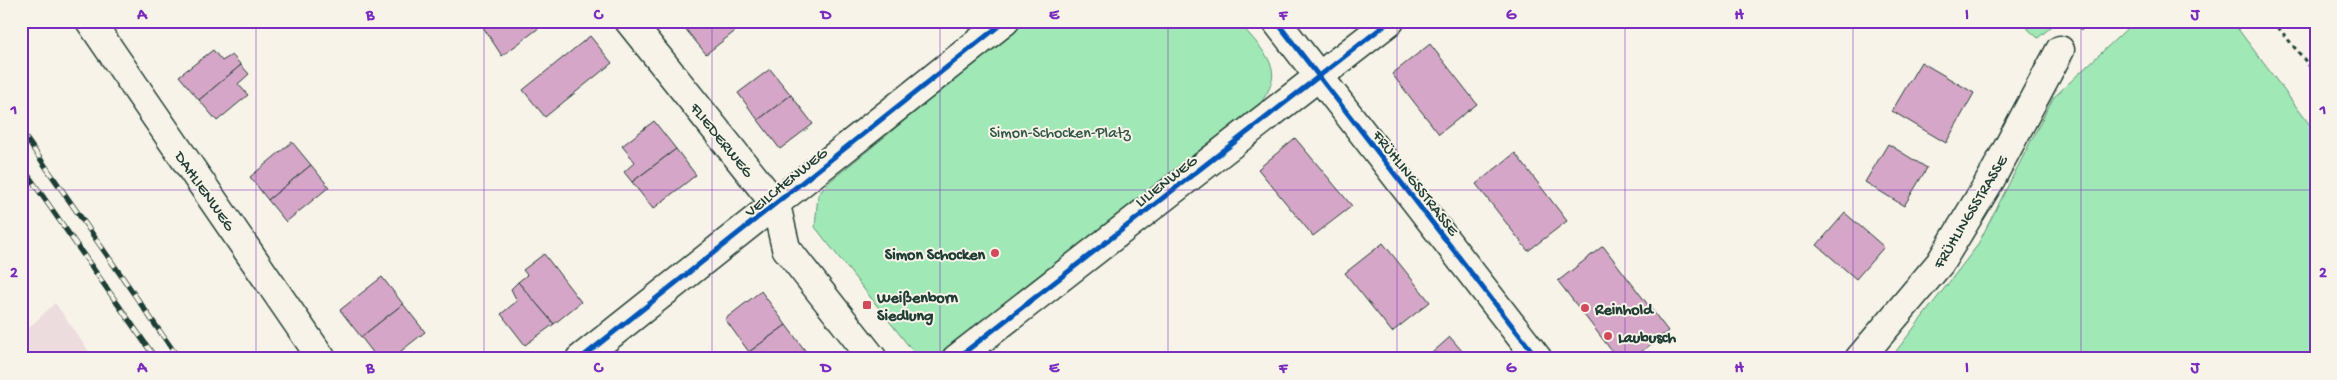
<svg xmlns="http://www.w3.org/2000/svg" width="2337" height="380" viewBox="0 0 2337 380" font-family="'Gochi Hand',sans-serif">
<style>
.built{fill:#eddcde}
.green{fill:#a0e8b6;stroke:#609275}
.building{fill:#d5a6c7;stroke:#1f3d34}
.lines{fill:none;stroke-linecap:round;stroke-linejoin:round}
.minor-casing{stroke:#1f3d34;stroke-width:31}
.path{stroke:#1f3d34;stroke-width:3;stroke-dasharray:4 4;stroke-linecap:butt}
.minor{stroke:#f7f3e8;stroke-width:28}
.rail-casing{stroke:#1f3d34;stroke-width:5.5}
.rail{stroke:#f7f3e8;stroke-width:4;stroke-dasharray:11;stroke-linecap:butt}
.cycleway-casing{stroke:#f7f3e8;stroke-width:8}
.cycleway{stroke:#0057b8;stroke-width:5}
.grid{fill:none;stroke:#7b2cbf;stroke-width:1;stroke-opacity:0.55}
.poi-dot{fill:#d1495b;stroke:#f7f3e8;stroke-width:2}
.labels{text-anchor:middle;stroke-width:4;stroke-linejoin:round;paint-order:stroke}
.park-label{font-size:16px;fill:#325748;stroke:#f7f3e8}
.street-label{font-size:16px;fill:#1f3d34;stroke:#f7f3e8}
.poi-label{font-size:16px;font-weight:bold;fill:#1f3d34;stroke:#f7f3e8;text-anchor:start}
.neatline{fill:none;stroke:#7b2cbf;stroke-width:2}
.grid-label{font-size:16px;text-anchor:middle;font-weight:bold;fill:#7b2cbf}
</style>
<rect width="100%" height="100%" fill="#f7f3e8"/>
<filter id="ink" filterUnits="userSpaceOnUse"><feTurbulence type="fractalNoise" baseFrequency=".02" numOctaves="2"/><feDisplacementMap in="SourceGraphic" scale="10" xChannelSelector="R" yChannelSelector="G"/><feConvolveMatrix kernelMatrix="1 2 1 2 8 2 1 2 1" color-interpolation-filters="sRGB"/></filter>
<g filter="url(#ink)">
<path class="built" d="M55 303 94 359H21V335Z"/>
<g class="green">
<path d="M1027 21H1238C1272 62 1290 71 1249 117L941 359H919L815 227 818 195 829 182Z"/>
<path d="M2019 21H2058L2038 38Z"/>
<path d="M2135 21H2232L2316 133V359H1890L1977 246 2053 98Z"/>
</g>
<g class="building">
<path d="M479 21H492L483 27Z"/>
<path d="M492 21H548L502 56 483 27Z"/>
<path d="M689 21H732L738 29 706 54 683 26Z"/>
<path d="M590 36 612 63 545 117 523 90Z"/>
<path d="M1430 44 1477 104 1439 134 1392 74Z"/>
<path d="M213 50 222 61 232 55 241 65 199 100 179 76Z"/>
<path d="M1921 62 1974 93 1946 143 1892 111Z"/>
<path d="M241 65 249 74 238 84 248 95 217 121 199 100Z"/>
<path d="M770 69 791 95 758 120 738 93Z"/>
<path d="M791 95 813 124 780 149 758 120Z"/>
<path d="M654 121 676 149 632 182 624 172 635 162 622 146Z"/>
<path d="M1295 138 1352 206 1313 236 1258 169Z"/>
<path d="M292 142 311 165 268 200 250 177Z"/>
<path d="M1888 144 1927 168 1904 206 1865 182Z"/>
<path d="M676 149 696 175 653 209 632 182Z"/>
<path d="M1515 153 1567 221 1528 251 1476 184Z"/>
<path d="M311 165 329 187 286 222 268 200Z"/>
<path d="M1845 213 1884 247 1856 279 1817 245Z"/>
<path d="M1383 243 1430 302 1392 332 1345 273Z"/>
<path d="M1603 246 1668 331 1632 359H1618L1558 281Z"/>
<path d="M544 254 581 302 554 324 518 282 527 275 523 270Z"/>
<path d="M382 277 403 304 361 337 340 310Z"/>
<path d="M518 282 554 324 525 345 501 314 517 301 511 289Z"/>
<path d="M761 291 786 325 749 352 725 319Z"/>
<path d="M403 304 425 332 391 359H378L361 337Z"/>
<path d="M786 325 810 357 755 359 749 352Z"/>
<path d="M1450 337 1469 359H1425Z"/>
</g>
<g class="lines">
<defs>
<g id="minor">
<path d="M90 21 322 359"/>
<path d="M629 21 776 205 786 248 873 359"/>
<path d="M1276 21 1538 359"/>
<path d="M580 359 1005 21"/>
<path d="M956 359 1390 21"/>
<path d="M1859 359 1940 263 1991 179 2060 50"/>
</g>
</defs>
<use href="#minor" class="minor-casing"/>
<g class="path">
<path d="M2273 21 2316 74"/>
<path d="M2080 30 2089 21"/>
</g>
<use href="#minor" class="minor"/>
<defs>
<g id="rail">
<path d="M21 131 179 359"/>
<path d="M21 165 156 359"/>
</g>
</defs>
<use href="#rail" class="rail-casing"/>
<use href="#rail" class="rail"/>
<defs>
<g id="cycleway">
<path d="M1276 21 1538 359"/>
<path d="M580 359 1005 21"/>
<path d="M956 359 1390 21"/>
</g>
</defs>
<use href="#cycleway" class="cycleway-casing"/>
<use href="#cycleway" class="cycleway"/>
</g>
</g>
<path class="grid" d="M256 21V359M484 21V359M712 21V359M940 21V359M1168 21V359M1397 21V359M1625 21V359M1853 21V359M2081 21V359M21 190H2316"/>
<g class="poi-dot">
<circle cx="995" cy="253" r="5"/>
<rect x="862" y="300" width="10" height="10" rx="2.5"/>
<circle cx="1585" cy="308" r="5"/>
<circle cx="1608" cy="336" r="5"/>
</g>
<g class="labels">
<g class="park-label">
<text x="1060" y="137">Simon-Schocken-Platz</text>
</g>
<g class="street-label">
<text transform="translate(723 139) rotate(51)" y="6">FLIEDERWEG</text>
<text transform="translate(1165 180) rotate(-38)" y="6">LILIENWEG</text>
<text transform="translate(785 181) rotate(-39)" y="6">VEILCHENWEG</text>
<text transform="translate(1417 182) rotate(52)" y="6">FRÜHLINGSSTRASSE</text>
<text transform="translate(206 190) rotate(55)" y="6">DAHLIENWEG</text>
<text transform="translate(1969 211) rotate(-59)" y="6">FRÜHLINGSSTRASSE</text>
</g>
<g class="poi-label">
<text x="985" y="259" text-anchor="end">Simon Schocken</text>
<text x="877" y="302">Weißenborn<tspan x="877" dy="18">Siedlung</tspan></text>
<text x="1595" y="314">Reinhold</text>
<text x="1618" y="342">Laubusch</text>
</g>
</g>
<rect width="2337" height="380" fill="none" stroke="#f7f3e8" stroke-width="55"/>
<rect x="28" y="28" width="2282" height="324" class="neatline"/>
<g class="grid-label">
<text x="142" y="19">A</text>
<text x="370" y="19">B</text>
<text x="598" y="19">C</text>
<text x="826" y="19">D</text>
<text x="1054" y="19">E</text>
<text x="1283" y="19">F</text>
<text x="1511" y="19">G</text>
<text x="1739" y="19">H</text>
<text x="1967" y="19">I</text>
<text x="2195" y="19">J</text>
<text x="14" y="114">1</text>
<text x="2323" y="114">1</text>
<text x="14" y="277">2</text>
<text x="2323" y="277">2</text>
<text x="142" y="372">A</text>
<text x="370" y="372">B</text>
<text x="598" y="372">C</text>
<text x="826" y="372">D</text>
<text x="1054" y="372">E</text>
<text x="1283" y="372">F</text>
<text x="1511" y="372">G</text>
<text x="1739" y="372">H</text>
<text x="1967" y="372">I</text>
<text x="2195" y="372">J</text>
</g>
</svg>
